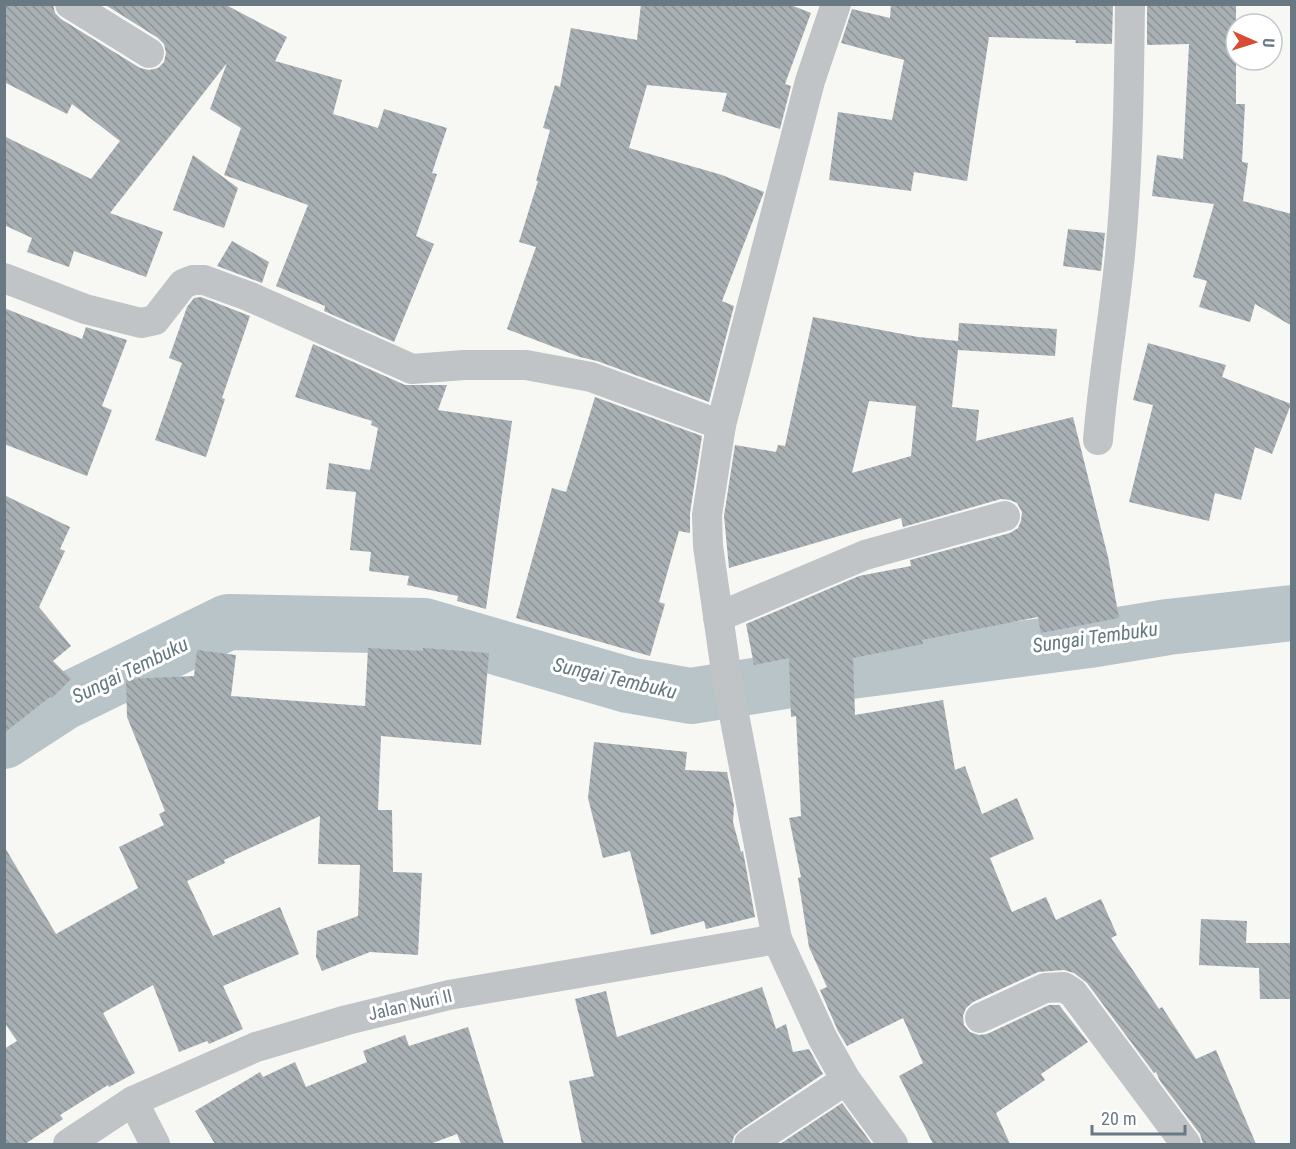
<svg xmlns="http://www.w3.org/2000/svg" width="1296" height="1149" viewBox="0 0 1296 1149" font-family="'Roboto Condensed',sans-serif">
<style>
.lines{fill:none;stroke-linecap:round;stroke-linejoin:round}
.river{stroke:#b8c4c7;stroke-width:56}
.building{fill:url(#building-back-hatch);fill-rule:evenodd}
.minor{stroke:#c0c4c7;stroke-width:30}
.labels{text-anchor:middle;stroke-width:6;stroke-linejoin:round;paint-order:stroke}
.street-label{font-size:18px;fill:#687983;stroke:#fff}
.water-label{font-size:20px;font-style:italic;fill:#637a7f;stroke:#fff}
</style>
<defs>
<pattern id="building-back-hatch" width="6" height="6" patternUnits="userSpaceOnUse" patternTransform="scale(1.5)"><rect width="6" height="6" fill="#a8b0b4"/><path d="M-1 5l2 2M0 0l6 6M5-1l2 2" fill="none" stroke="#8d9498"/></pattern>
</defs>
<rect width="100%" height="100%" fill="#f7f7f4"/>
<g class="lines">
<path class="river" d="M4 741 64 702 228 622 424 626 628 685 691 696 828 674 1089 640 1168 627 1292 613"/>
</g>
<g class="building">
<path d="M4 4H53L55 13 61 19 140 68 149 70 158 68 164 62 166 53 164 44 158 38 104 4H224L287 37 275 61 342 80 333 114 378 128 384 109 447 128 432 173 437 174 416 236 434 244 394 342 324 311 325 306 276 286 308 205 224 175 241 128 210 109 227 63 110 213 163 232 146 277 74 251 69 267 27 252 32 238 4 225V136L91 179 120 141 72 104 67 114 4 82Z"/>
<path d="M641 4H788L811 13 785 84 791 86 780 129 722 111 727 93 647 85 629 148 722 175 764 192 722 301 734 306 709 402 597 361 580 357 507 329 536 247 519 242 538 181H536L550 130 543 128 555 85 560 87 571 28 637 40Z"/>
<path d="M891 4H1113L1112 44 1075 43 1076 40 989 37 967 181 914 172 911 191 829 180 838 112 892 120 904 60 841 43 852 9 890 18Z"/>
<path d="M1147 4H1236V104H1245L1242 162 1248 163 1243 201 1292 214V326L1255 304 1250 322 1199 307 1207 281 1193 277 1214 204 1152 196 1157 155 1183 159 1189 44 1147 45Z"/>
<path d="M193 155 238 188 224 228 173 210Z"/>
<path d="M1068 229 1105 233 1101 271 1063 266Z"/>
<path d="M232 241 269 262 262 283 217 266Z"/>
<path d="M201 297 250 316 222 398 225 399 206 457 155 440 182 363 169 358 187 307 194 298Z"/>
<path d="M4 308 82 339 86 327 127 340 102 406 112 410 87 476 4 444Z"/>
<path d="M813 317 918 337 958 341 959 323 1057 329 1055 356 958 350 952 407 979 410 976 441 1073 417 1108 557 1119 618 1041 633 1038 617 922 640 923 644 853 658 855 715 943 700 955 770 965 766 982 814 1017 798 1034 839 990 858 1012 912 1046 897 1056 920 1101 899 1117 935 1111 938 1159 1009 1162 1007 1196 1059 1216 1050 1256 1144H1203L1200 1134 1160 1081 1156 1072 1154 1073 1087 983 1074 973 1064 970 1038 972 973 1002 966 1008 963 1016 964 1025 970 1032 979 1035 987 1034 1049 1005H1059L1088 1042 1041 1074 1045 1080 996 1113 1010 1144H933L899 1076 923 1063 903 1018 847 1046 838 1031 820 990 827 987 809 947 798 878 801 877 789 818 801 816 796 716 791 717 789 658 754 665 746 624 859 576 911 566 910 560 1010 533 1018 528 1021 521 1022 512 1017 503 1010 500 1001 499 903 527 901 518 729 568 724 516 735 445 776 452 778 445 785 446ZM869 401 916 406 911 456 852 473Z"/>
<path d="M1148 343 1226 365 1222 377 1291 404 1272 454 1255 447 1241 500 1215 493 1209 521 1129 502 1153 405 1133 400Z"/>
<path d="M313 344 405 385H447L438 410 512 421 486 609 457 601 458 596 407 585 409 576 369 571 371 552 350 550 356 492 326 489 329 463 370 470 378 428 371 425 372 421 295 397Z"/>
<path d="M595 397 702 436 690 513V533L679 531 659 602 665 604 650 656 516 618 552 488 566 492Z"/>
<path d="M4 495 70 527 60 549 65 551 39 607 71 646 53 661 71 679 52 698 50 697 4 733Z"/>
<path d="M368 648 423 651V648L489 653 481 745 381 736 378 810H392L393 872 422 873 418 955 370 952 322 971 316 957 317 931 358 916 360 865 318 864 320 816 224 860 225 863 187 881 213 936 280 907 299 954 223 986 243 1029 209 1044 207 1041 179 1052 153 985 103 1013 135 1073 109 1087 108 1085 60 1115 63 1119 25 1144H4V1049L17 1041 4 1022V846L56 934 138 888 119 847 164 825 159 814 165 811 127 717 126 679 194 676 197 650 236 655 231 696 365 706Z"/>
<path d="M594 742 687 752 685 770 727 772 734 805 733 822 741 852 743 851 755 917 706 929 704 921 651 935 630 851 603 858 588 798Z"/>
<path d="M1201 919 1247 921 1246 943H1292V999H1260L1259 968 1199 965Z"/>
<path d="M762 987 776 1029 786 1024 793 1052 809 1049 823 1074 740 1130 734 1136 732 1144H582L569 1081 594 1076 575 999 606 991 617 1037Z"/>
<path d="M468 1027 504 1144H461L457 1134 430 1144H215L195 1111 260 1072 263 1077 295 1062 306 1087 367 1062 363 1051 405 1035 409 1046Z"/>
<path d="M842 1103 872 1144H780Z"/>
</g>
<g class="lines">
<g class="minor">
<path d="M70 4 149 53"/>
<path d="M836 4 810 81 721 425 707 515 708 546 727 678 777 939 823 1039 846 1080 893 1144"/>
<path d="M4 278 85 309 141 323 155 320 183 284 193 280H204L248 296 412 369 464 365H526L591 377 721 425"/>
<path d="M1098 440C1103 378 1114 316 1120 255 1128 171 1129 88 1130 4"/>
<path d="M718 617 865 555 1005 516"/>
<path d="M980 1018 1045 988 1064 987 1073 993 1186 1144"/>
<path d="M133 1101 155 1144"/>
<path d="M68 1144 133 1101 256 1047 347 1020 449 995 777 939"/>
<path d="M749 1144 846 1080"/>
</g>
</g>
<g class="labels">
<g class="street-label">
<text transform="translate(410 1005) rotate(-13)" y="6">Jalan Nuri II</text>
</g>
<g class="water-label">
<text transform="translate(1095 637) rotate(-8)" y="7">Sungai Tembuku</text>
<text transform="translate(130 670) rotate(-26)" y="7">Sungai Tembuku</text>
<text transform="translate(615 678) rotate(13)" y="7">Sungai Tembuku</text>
</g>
</g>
<rect width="1296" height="1149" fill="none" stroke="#687983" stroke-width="12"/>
<g transform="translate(1254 42) rotate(93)"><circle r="28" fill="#ffffff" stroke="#c3c9cd" stroke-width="1.5"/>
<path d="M0-4.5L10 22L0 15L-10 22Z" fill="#d84c33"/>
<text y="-9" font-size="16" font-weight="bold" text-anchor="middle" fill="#687983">U</text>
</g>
<path d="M1092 1125v9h93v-9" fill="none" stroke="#687983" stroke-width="3"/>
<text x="1101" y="1125" font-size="18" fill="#687983" stroke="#ffffff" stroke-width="4.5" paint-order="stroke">20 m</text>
</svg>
